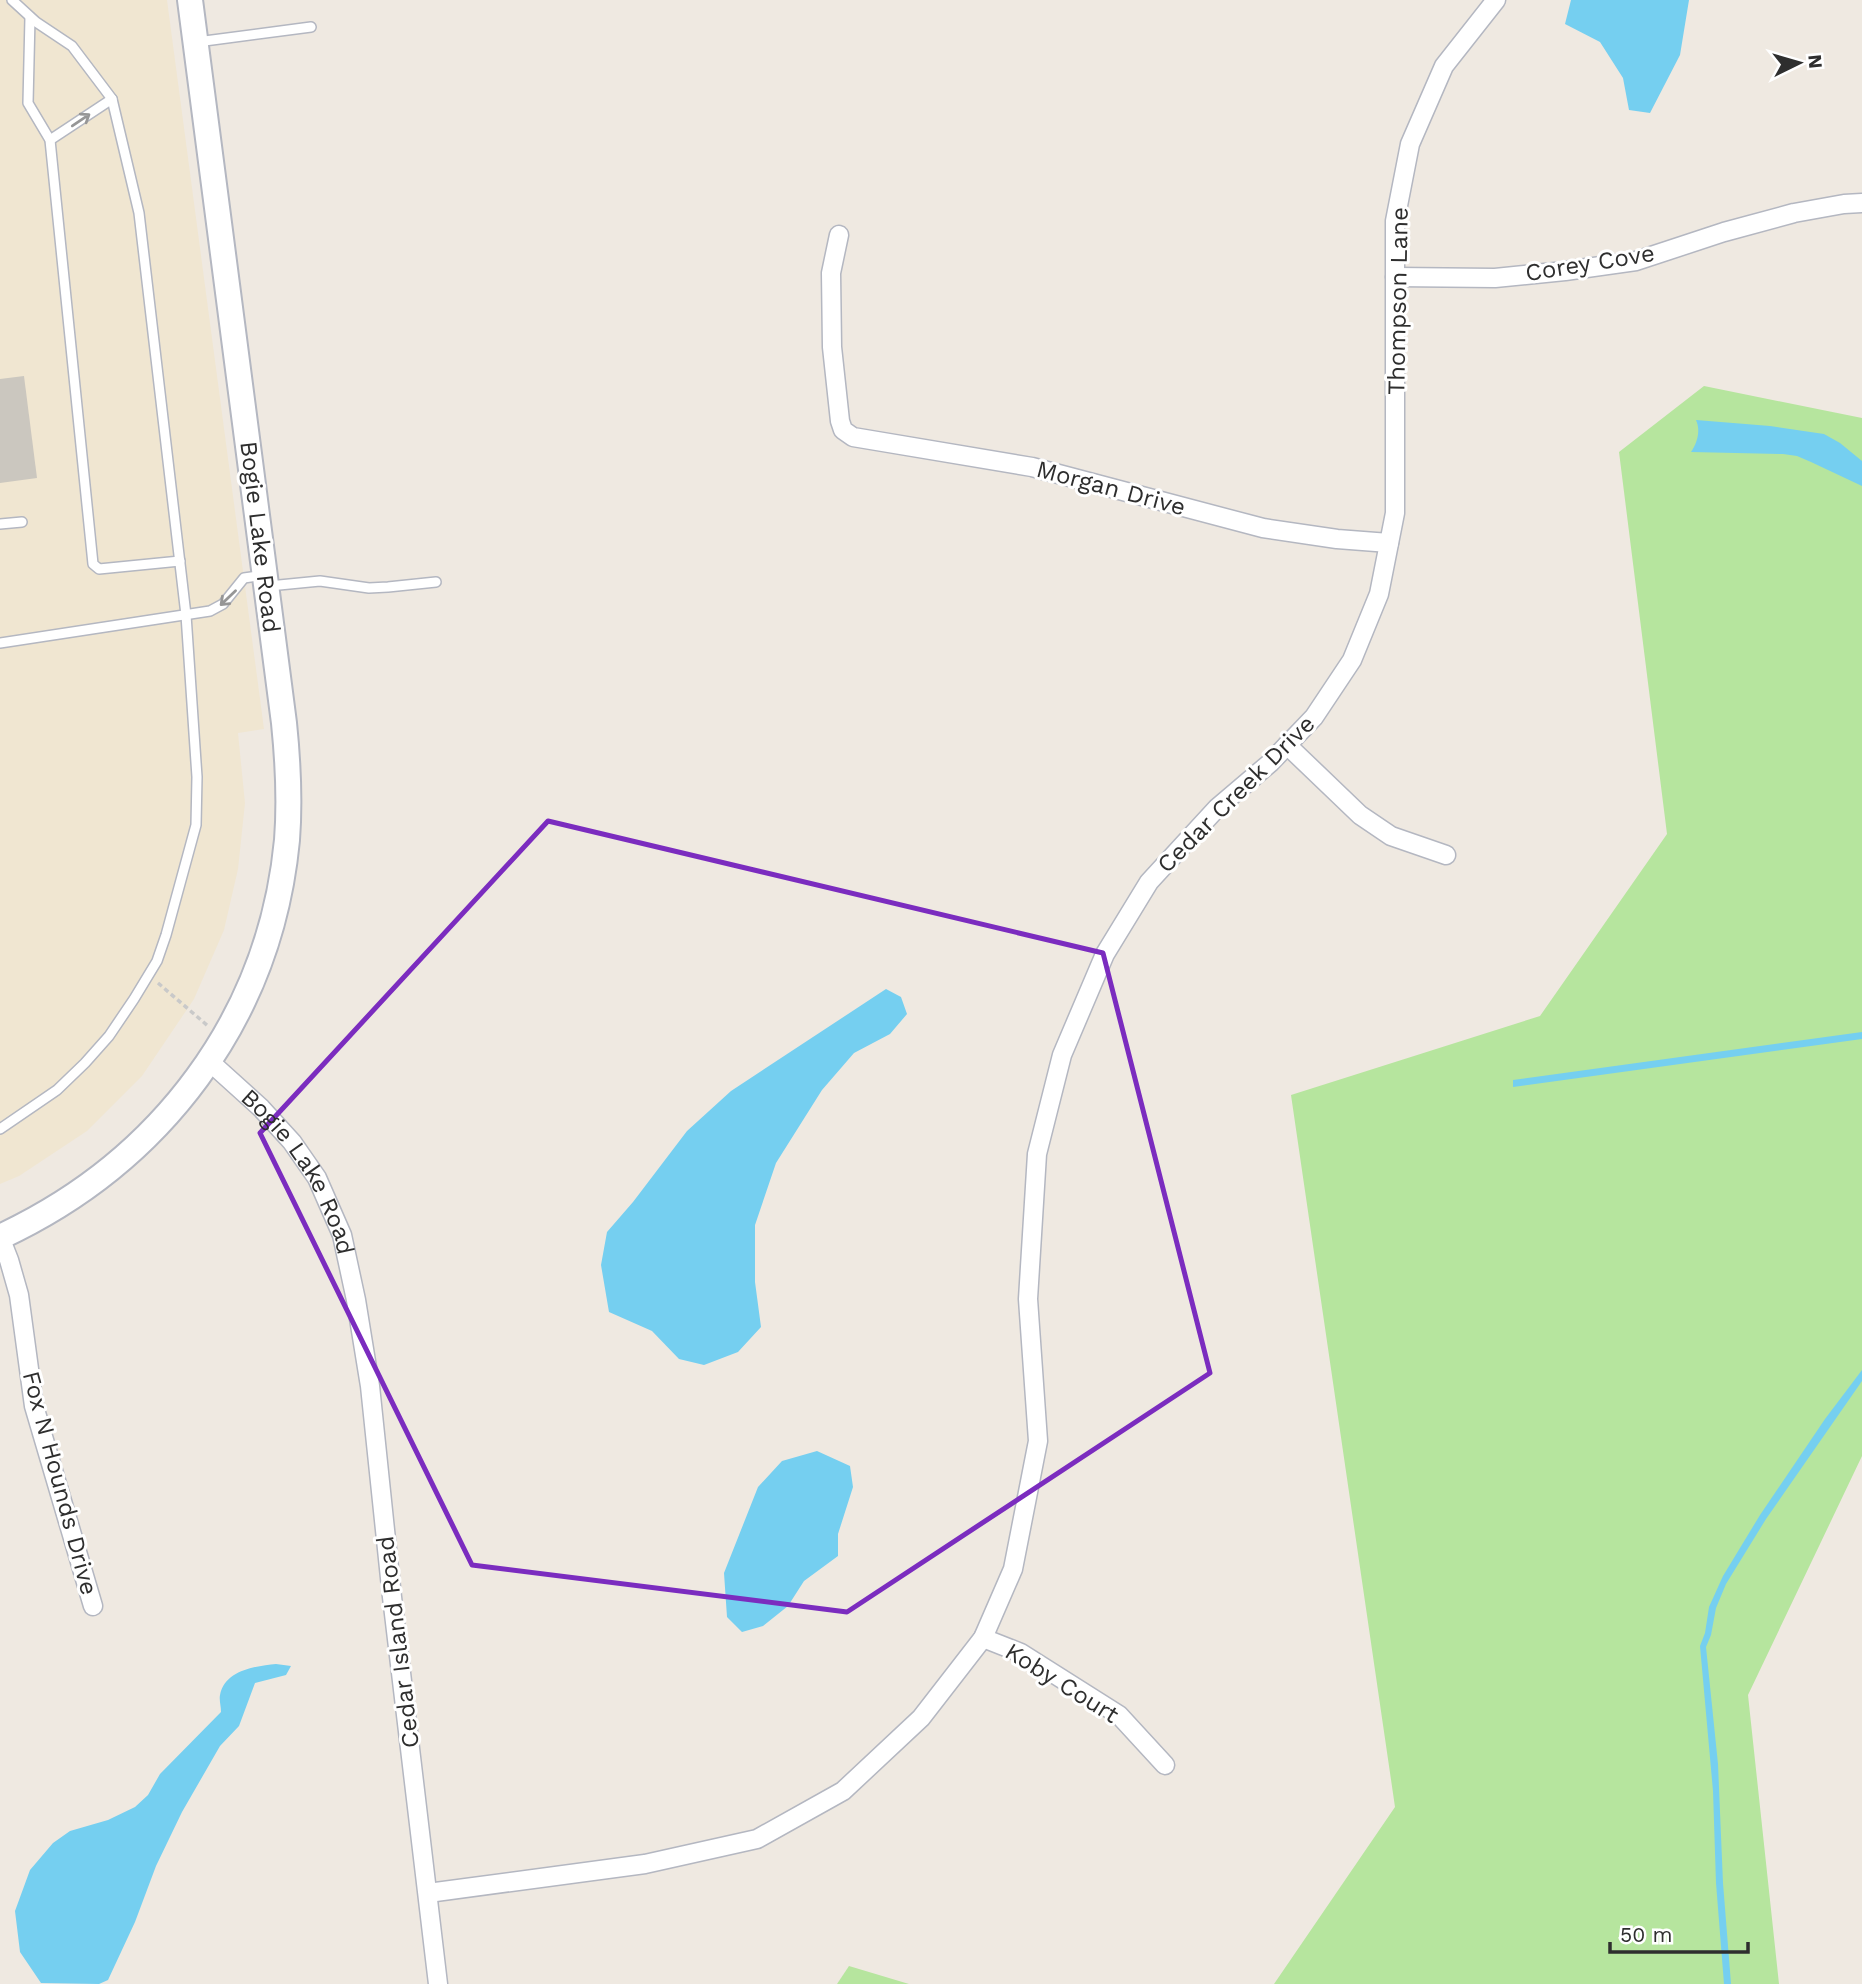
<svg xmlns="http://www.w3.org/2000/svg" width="1862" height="1984" viewBox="0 0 1862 1984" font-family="'Work Sans',sans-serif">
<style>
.education{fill:#f0e6d1}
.green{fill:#b6e59e}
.water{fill:#75cff0}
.building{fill:#cbc7bf}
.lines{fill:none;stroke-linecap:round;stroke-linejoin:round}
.service-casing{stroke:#b4b7c1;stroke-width:12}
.minor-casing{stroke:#b4b7c1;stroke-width:21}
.secondary-casing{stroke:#b4b7c1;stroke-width:28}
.path{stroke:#c9c9c9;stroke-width:3.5;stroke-dasharray:5 3.5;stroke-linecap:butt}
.service{stroke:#fff;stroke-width:9}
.minor{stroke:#fff;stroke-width:18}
.secondary{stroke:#fff;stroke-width:24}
.oneway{stroke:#969696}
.marked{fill:none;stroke:#7b2cbf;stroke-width:5;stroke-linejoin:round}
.labels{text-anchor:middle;stroke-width:6;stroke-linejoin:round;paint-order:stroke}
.street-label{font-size:24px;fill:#2e2e2e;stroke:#fff}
</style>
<rect width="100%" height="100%" fill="#efe9e1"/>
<path class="education" d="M0 0H167L264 729 238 733 245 803 238 869 224 930 194 999 142 1076 87 1131 19 1176 0 1184Z"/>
<g class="green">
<path d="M1704 386 1862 418V1456L1748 1695 1779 1984H1274L1395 1807 1291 1095 1540 1016 1667 834 1619 452Z"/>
<path d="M849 1966 909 1984H837Z"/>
</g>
<g class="water">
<path d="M1571 0H1689L1680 55 1650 113 1629 110 1623 78 1600 42 1565 24Z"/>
<path d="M1696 420 1770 426 1824 434 1840 443 1862 461V486L1811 462 1797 456 1783 454 1691 452C1697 443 1701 431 1696 420Z"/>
<path d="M886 989 901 997 907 1014 890 1034 854 1053 822 1090 776 1163 755 1225V1282L761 1327 738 1352 704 1365 679 1359 652 1331 609 1312 601 1265 607 1232 633 1202 687 1131 731 1091Z"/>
<path d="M1862 1032V1039L1513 1087V1080Z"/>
<path d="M1862 1370V1381L1766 1519 1726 1584 1716 1608 1711 1635 1706 1647 1718 1764 1723 1883 1730 1971 1731 1984H1724L1716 1883 1713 1791 1700 1646 1705 1633 1709 1607 1723 1576 1760 1515 1825 1419Z"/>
<path d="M817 1451 850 1466 853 1487 838 1534V1556L804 1581 788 1606 763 1626 742 1632 727 1617 724 1573 758 1487 782 1461Z"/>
<path d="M276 1664 291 1666 286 1675 255 1683 239 1726 220 1746 182 1812 156 1866 135 1922 108 1980 99 1984 41 1983 20 1952 15 1911 30 1870 53 1843 70 1831 108 1820 135 1807 148 1795 160 1774 221 1712C221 1706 219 1700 220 1695 225 1670 256 1666 276 1664Z"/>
</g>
<path class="building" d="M24 376 37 478 0 483V379Z"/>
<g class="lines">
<defs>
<g id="service">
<path d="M30 17 28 103 50 140 93 564 99 569 180 561"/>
<path d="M197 42 311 27"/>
<path d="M50 140 112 99"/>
<path d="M0 524 22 522"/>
<path d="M269 586 320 581 369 588 388 587 436 582"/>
<path d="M0 643 210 611 223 604 244 578 264 575"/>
<path d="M0 1129 57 1090 85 1063 109 1036 134 999 157 961 166 935 196 825 197 777 186 615 139 213 112 99 72 46 36 22 12 0"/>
</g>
<g id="minor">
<path d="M839 235 831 273 832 347 840 421 843 430 853 437 1032 467 1263 528 1337 539 1389 543"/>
<path d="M1395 277 1495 278 1565 271 1636 261 1724 232 1794 213 1844 204 1862 203"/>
<path d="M1287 745 1360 815 1391 836 1446 855"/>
<path id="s1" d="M209 1061 261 1108 292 1142 317 1178 342 1235 356 1300 370 1386 392 1597 438 1984"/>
<path d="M0 1237 9 1260 19 1295 34 1406 93 1606"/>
<path d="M983 1638 1021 1653 1119 1715 1165 1765"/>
<path d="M428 1893 645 1864 757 1839 843 1791 921 1718 983 1638 1013 1569 1038 1441 1028 1299 1037 1154 1062 1055 1105 954 1149 882 1217 808 1270 763 1314 717 1352 660 1379 594 1395 513V221L1410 144 1444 66 1496 0"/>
</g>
<path id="secondary" d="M0 1237C161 1162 270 1018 287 840 290 801 288 762 284 723L190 0"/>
</defs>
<use href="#service" class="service-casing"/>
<use href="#minor" class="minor-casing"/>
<use href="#secondary" class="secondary-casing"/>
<path class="path" d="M158 983 208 1026"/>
<use href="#service" class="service"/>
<use href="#minor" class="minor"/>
<use href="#secondary" class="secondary"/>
</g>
<defs><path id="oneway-shaft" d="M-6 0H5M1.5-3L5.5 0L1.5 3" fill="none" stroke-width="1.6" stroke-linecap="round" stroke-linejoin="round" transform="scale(1.75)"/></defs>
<g class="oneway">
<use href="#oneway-shaft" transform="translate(81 120) rotate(-34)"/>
<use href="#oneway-shaft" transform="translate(228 598) rotate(136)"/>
</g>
<path class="marked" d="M548 821 1103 953 1210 1373 847 1612 472 1565 260 1133Z"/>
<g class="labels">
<g class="street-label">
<text transform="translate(1590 263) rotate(-9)" y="8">Corey Cove</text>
<text transform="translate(1398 301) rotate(-89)" y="8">Thompson Lane</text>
<text transform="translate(1111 488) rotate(15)" y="8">Morgan Drive</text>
<text transform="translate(260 537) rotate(83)" y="8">Bogie Lake Road</text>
<text transform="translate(1236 794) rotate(-45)" y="8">Cedar Creek Drive</text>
<text dy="8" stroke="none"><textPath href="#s1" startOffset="145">Bogie Lake Road</textPath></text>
<text transform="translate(60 1483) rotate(75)" y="8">Fox N Hounds Drive</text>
<text transform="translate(398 1642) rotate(-97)" y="8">Cedar Island Road</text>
<text transform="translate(1062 1683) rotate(32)" y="8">Koby Court</text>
</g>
</g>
<g transform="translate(1799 63) rotate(85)" stroke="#ffffff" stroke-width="5" paint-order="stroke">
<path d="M0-5L12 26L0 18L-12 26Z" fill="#2e2e2e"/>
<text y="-10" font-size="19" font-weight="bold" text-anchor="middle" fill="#2e2e2e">N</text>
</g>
<path d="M1610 1942v10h138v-10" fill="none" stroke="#2e2e2e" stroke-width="3.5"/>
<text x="1620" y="1942" font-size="21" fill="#2e2e2e" stroke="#ffffff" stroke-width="5" paint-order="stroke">50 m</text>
</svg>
